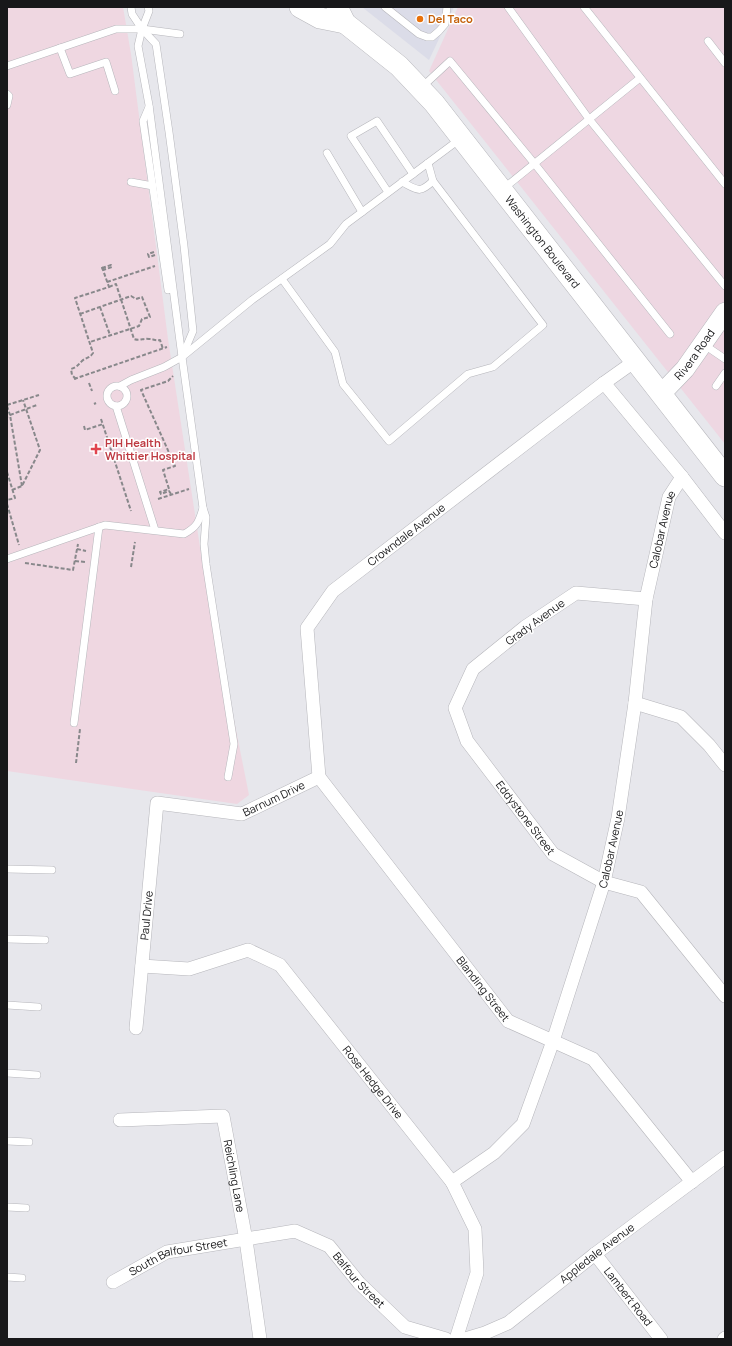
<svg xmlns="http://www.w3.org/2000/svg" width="732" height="1346" viewBox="0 0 732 1346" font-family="Manrope,sans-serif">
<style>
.built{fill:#dbdce8}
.industrial{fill:#eed7e2}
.medical{fill:#efd7e1}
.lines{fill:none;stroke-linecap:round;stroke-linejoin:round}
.lane-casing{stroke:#b6b6bb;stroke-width:8}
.street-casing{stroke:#b6b6bb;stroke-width:14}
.secondary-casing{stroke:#b6b6bb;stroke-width:20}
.primary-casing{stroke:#b6b6bb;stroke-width:22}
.path{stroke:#88888b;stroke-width:2;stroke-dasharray:4 2;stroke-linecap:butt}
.lane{stroke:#fff;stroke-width:7}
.street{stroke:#fff;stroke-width:13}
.secondary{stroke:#fff;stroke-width:19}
.primary{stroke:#fff;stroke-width:21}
.path-bridge{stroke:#88888b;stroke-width:2;stroke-dasharray:4 2;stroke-linecap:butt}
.food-dot{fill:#e8710a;stroke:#fff;stroke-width:1.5}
.health-dot{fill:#e0444e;stroke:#fff;stroke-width:1.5}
.labels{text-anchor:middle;stroke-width:3;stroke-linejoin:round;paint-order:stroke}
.food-label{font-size:11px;font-weight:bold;fill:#c56008;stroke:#fff;text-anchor:start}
.street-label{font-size:11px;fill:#18181a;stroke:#fff}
.health-label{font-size:11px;font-weight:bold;fill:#be3a42;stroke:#fff;text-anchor:start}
</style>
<rect width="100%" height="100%" fill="#e7e7ec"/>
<path class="built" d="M362 7H454L429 60Z"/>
<path class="industrial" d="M458 7H725V444L429 71Z"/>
<path class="medical" d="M7 7H123L131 54 168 339 202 560 249 795 237 804 7 771Z"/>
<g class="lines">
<defs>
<g id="lane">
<path d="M148 7 149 11 142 29 138 46 149 105 182 357"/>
<path d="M385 7 419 34 427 37H432L439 31 445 24 447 7"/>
<path d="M508 7 589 119 725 286"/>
<path d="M584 7 725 184"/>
<path d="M708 41 725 63"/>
<path d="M60 48 70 74 106 62 115 91"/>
<path d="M7 66 116 29H142L180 34"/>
<path d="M422 87 450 61 534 163 670 334"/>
<path d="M7 94 9 96 7 105"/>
<path d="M149 107 143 121 168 290"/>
<path d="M327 153 362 212"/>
<path d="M131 182 153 186"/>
<path d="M402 182C418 190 419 194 433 181L428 163"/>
<path d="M503 189 640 78"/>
<path d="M388 192 351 136 377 121 413 174"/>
<path d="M282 279 335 352 343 384 389 441 468 374 493 367 543 325 433 181"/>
<path d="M703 344 725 359"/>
<circle cx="117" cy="396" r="10"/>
<path d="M120 386 131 380 164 367 182 357 193 331 184 246 169 132 156 44 142 29 132 14 131 7"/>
<path d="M716 386 725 373"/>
<path d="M116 406 155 530"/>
<path d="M7 559 105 525 184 534C197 527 199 522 203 508"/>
<path d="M74 723 99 527"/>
<path d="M228 777 234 744 206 564 204 544 206 517 203 508 182 357 252 300 330 244 346 224 460 139"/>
<path d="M7 869 52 870"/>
<path d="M7 939 45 940"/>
<path d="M7 1005 38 1007"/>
<path d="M7 1073 37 1075"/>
<path d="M7 1141 29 1142"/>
<path d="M7 1207 26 1208"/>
<path d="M7 1277 22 1278"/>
</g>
<g id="street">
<path d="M604 383 682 477 725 533"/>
<path id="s1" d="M646 599 576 593 525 627 473 669 455 708 467 741 553 854 604 882 641 892 725 996"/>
<path d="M635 703 681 717 709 745 725 765"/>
<path id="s2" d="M319 777 307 628 333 591 604 383 635 361"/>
<path id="s3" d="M319 777 508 1021 593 1059 692 1182"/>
<path id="s4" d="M142 966 189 969 248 950 280 965 452 1182 475 1229 477 1273 456 1339"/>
<path id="s5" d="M136 1028 157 803 242 814 319 777"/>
<path id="s6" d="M120 1120 223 1116 246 1240 260 1339"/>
<path id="s7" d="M452 1182 494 1153 523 1124 553 1041 604 882 618 818 635 703 646 599 669 497 682 477"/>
<path id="s8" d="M595 1254 661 1339"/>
<path id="s9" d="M113 1282 167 1252 295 1231 329 1246 359 1283 405 1327 446 1339"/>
<path id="s10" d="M465 1339 485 1333 508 1323 595 1254 725 1157"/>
<path d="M724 1339 725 1338"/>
</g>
<g id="secondary">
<path id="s11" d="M661 394 685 369 725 312"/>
</g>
<g id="primary">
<path d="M300 7 320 18 345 23"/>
<path id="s12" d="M337 7 345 23 399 66 434 103 725 476"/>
</g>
</defs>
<use href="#lane" class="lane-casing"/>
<use href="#street" class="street-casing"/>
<use href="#secondary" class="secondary-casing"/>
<use href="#primary" class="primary-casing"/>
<g class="path">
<path d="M154 252 148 254 149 257 155 255"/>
<path d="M102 268 111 265 112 267 103 270"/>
<path d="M107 282 155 266"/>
<path d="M109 287 116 284 134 339C140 341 143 338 149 339 154 339 155 341 160 340L163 349"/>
<path d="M100 307 110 335"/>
<path d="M80 314 131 296 136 299 142 297 150 317 142 319 139 326 90 342"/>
<path d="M74 379 167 347"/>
<path d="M76 379 72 375 71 369C77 367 77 366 82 361 86 357 89 359 93 353L75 298 109 287 102 267"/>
<path d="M89 383 92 391"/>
<path d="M94 404 96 403"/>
<path d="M7 405 39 395"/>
<path d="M7 406 10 415 7 417"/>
<path d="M101 419 131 511"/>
<path d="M84 426 85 430 103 424"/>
<path d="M7 472 15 498 7 500"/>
<path d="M22 486 10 415 37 405"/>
<path d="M12 490 22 486 40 450 23 400"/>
<path d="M171 494 169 491 161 494 160 492 169 489 163 470 175 466 141 390 168 381 173 376"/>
<path d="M158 499 189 489"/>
<path d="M7 504 19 545"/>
<path d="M77 549 86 551"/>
<path d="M75 561 85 562"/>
<path d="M25 563 73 570 78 544"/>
<path d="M131 567 135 542"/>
<path d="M76 763 80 729"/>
</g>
<use href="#lane" class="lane"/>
<use href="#street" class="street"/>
<use href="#secondary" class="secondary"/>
<use href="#primary" class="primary"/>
<path class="path-bridge" d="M102 267 103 270"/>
</g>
<circle class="food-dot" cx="420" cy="19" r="4"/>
<path class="health-dot" d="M94 443h4v4h4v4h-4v4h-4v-4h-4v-4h4z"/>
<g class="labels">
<g class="food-label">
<text x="428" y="23">Del Taco</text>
</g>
<g class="street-label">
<text dy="4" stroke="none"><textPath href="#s12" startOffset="314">Washington Boulevard</textPath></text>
<text dy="4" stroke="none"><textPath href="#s11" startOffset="52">Rivera Road</textPath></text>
<text dy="4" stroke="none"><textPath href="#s7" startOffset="705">Calobar Avenue</textPath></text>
<text dy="4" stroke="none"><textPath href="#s2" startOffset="287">Crowndale Avenue</textPath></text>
<text transform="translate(535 622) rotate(-36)" y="4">Grady Avenue</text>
<text dy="4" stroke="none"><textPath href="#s5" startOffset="347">Barnum Drive</textPath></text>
<text dy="4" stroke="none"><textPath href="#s1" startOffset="373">Eddystone Street</textPath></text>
<text dy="4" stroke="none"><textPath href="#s7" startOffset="381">Calobar Avenue</textPath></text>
<text dy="4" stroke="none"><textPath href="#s5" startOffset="113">Paul Drive</textPath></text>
<text dy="4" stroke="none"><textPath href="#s3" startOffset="268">Blanding Street</textPath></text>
<text dy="4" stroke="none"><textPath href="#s4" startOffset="294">Rose Hedge Drive</textPath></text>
<text dy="4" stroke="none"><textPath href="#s6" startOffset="164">Reichling Lane</textPath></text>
<text dy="4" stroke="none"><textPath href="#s10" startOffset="159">Appledale Avenue</textPath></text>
<text dy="4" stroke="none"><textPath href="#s9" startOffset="71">South Balfour Street</textPath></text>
<text dy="4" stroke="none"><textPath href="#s9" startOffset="274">Balfour Street</textPath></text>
<text dy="4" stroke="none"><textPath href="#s8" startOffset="54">Lambert Road</textPath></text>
</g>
<g class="health-label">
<text x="105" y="447">PIH Health<tspan x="105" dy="13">Whittier Hospital</tspan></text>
</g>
</g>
<rect width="732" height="1346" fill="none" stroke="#18181a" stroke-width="16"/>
</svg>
